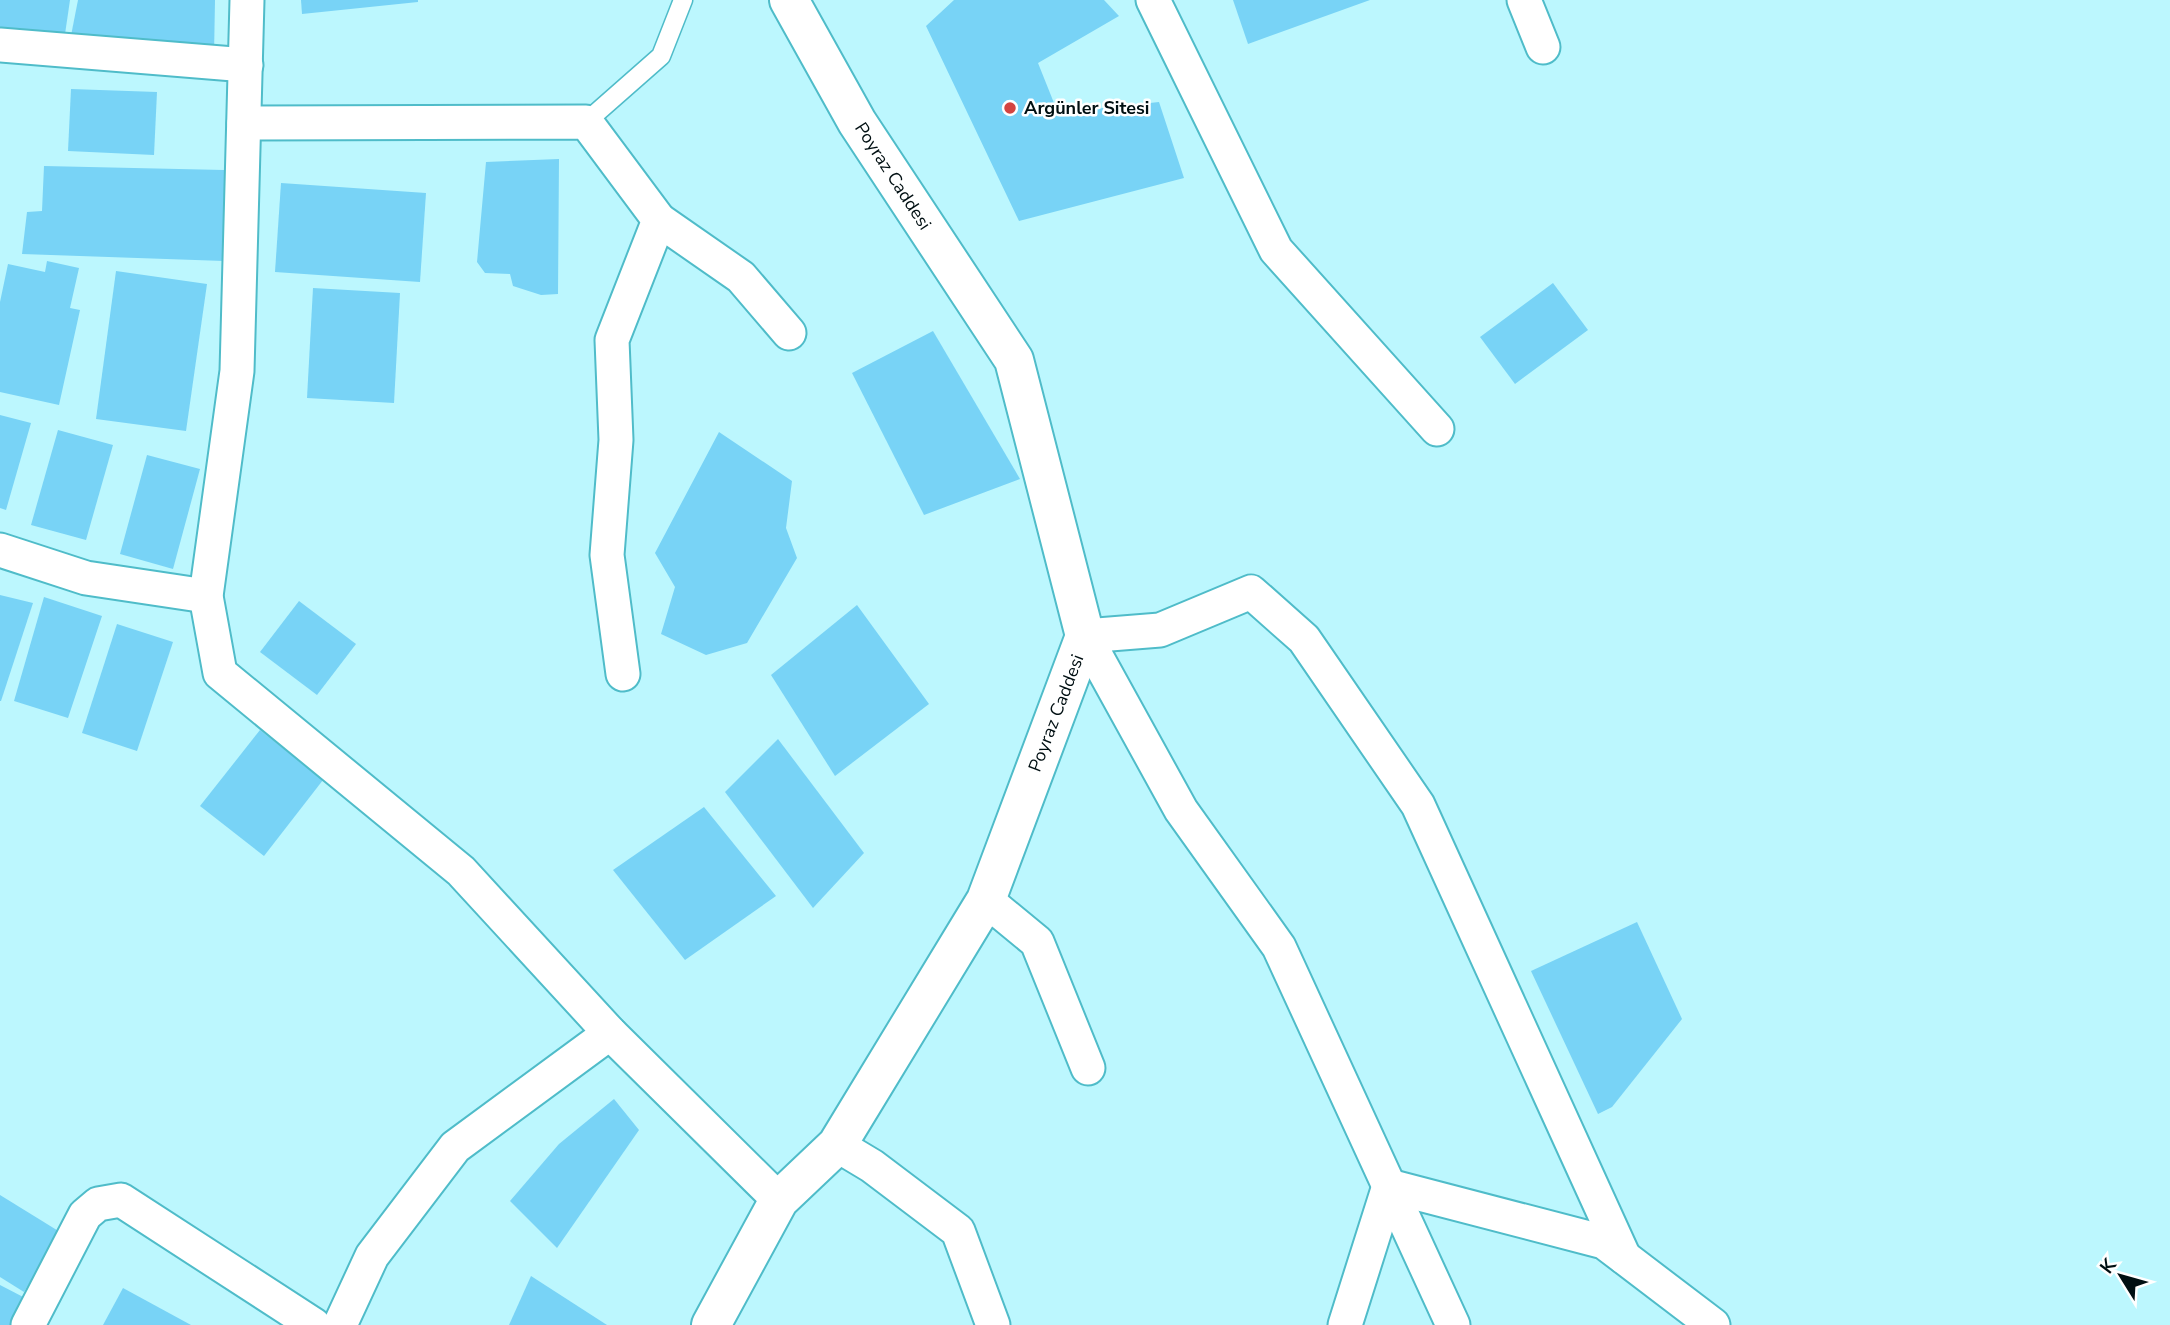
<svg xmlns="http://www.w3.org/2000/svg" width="2170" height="1325" viewBox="0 0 2170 1325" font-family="'Nunito Sans',sans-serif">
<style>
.building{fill:#78d3f6}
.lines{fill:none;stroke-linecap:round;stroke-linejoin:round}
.service-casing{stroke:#4fbcc9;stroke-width:21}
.minor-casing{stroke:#4fbcc9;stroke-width:37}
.tertiary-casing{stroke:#4fbcc9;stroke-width:42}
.service{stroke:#fff;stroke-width:18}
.minor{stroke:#fff;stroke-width:33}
.tertiary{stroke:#fff;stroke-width:38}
.poi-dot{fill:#d34441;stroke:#fff;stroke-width:2.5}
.labels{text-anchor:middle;stroke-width:5;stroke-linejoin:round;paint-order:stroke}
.poi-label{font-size:18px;font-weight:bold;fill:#000f12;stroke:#fff;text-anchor:start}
.street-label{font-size:18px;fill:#000f12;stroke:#fff}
</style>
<rect width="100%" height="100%" fill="#bcf7fe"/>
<g class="building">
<path d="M0 0H70L64 41 0 33Z"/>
<path d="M78 0H215L214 55 68 51Z"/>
<path d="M301 0H418V2L302 14Z"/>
<path d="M954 0H1104L1119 16 1038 63 1058 113 1159 102 1184 178 1019 221 926 26Z"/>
<path d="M1233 0H1370L1248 44Z"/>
<path d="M71 89 157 92 154 155 68 151Z"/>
<path d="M559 159 558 294 541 295 513 286 510 274 485 273 477 262 486 162Z"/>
<path d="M44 166 224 170V261L22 254 27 212 42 211Z"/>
<path d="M281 183 426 193 420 282 275 272Z"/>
<path d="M47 261 79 268 70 308 80 310 59 405 0 392V302L8 264 45 272Z"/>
<path d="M116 271 207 284 186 431 96 419Z"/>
<path d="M1553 283 1588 330 1515 384 1480 337Z"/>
<path d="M313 288 400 293 394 403 307 398Z"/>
<path d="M933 331 1020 479 924 515 852 373Z"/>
<path d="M0 415 31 423 6 510 0 508Z"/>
<path d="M58 430 113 445 86 540 31 525Z"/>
<path d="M719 432 792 481 786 528 797 558 747 643 706 655 661 634 675 587 655 553Z"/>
<path d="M147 455 200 469 173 569 120 554Z"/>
<path d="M0 595 33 603 1 701H0Z"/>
<path d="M44 597 102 616 68 718 14 701Z"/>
<path d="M299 601 356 644 317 695 260 652Z"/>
<path d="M857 605 929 704 835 776 771 675Z"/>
<path d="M117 624 173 642 137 751 82 733Z"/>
<path d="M260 730 323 780 264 856 200 806Z"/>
<path d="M778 739 864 853 813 908 725 792Z"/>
<path d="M704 807 776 896 685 960 613 870Z"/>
<path d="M1637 922 1682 1019 1612 1107 1598 1114 1531 971Z"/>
<path d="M614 1099 639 1130 557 1248 510 1201 559 1144Z"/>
<path d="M0 1195 60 1232 24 1292 0 1277Z"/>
<path d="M531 1276 607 1325H509Z"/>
<path d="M0 1285 29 1300 17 1325H0Z"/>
<path d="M123 1288 191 1325H103Z"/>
</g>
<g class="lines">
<defs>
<path id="service" d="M586 122 661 56 683 0"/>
<g id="minor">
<path d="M247 0 237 371 206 596 220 673 461 871 610 1033 779 1200"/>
<path d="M1153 0 1276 250 1437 429"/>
<path d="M1524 0 1543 47"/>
<path d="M0 45 246 65"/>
<path d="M244 123 586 122 659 220 612 340 616 440 607 555 623 674"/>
<path d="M659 220 741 277 789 333"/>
<path d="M0 550 86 578 206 596"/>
<path d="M986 900 1037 942 1088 1068"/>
<path d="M837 1145 872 1166 958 1231 993 1325"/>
<path d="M28 1325 85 1215 98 1204 121 1200 314 1325"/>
<path d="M340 1325 372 1256 455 1147 610 1033"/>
<path d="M1345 1325 1389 1186 1604 1242 1713 1325"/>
<path d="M1453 1325 1279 947 1181 810 1085 636 1160 630 1251 592 1304 639 1418 805 1624 1257"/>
</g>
<path id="tertiary" d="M711 1325 779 1200 837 1145 986 900 1085 636 1014 360 857 122 789 0"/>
</defs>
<use href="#service" class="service-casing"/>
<use href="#minor" class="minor-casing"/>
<use href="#tertiary" class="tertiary-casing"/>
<use href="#service" class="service"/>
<use href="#minor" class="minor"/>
<use href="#tertiary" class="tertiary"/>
</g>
<circle class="poi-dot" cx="1010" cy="108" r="7"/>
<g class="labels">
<g class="poi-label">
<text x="1024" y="114">Argünler Sitesi</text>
</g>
<g class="street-label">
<text transform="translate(893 176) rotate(57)" y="6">Poyraz Caddesi</text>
<text transform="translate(1056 713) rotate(-69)" y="6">Poyraz Caddesi</text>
</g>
</g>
<g transform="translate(2121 1276) rotate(307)" stroke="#ffffff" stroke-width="5" paint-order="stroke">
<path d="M0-5L12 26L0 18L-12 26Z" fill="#000f12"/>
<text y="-10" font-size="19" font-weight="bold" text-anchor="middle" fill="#000f12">K</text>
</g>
</svg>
